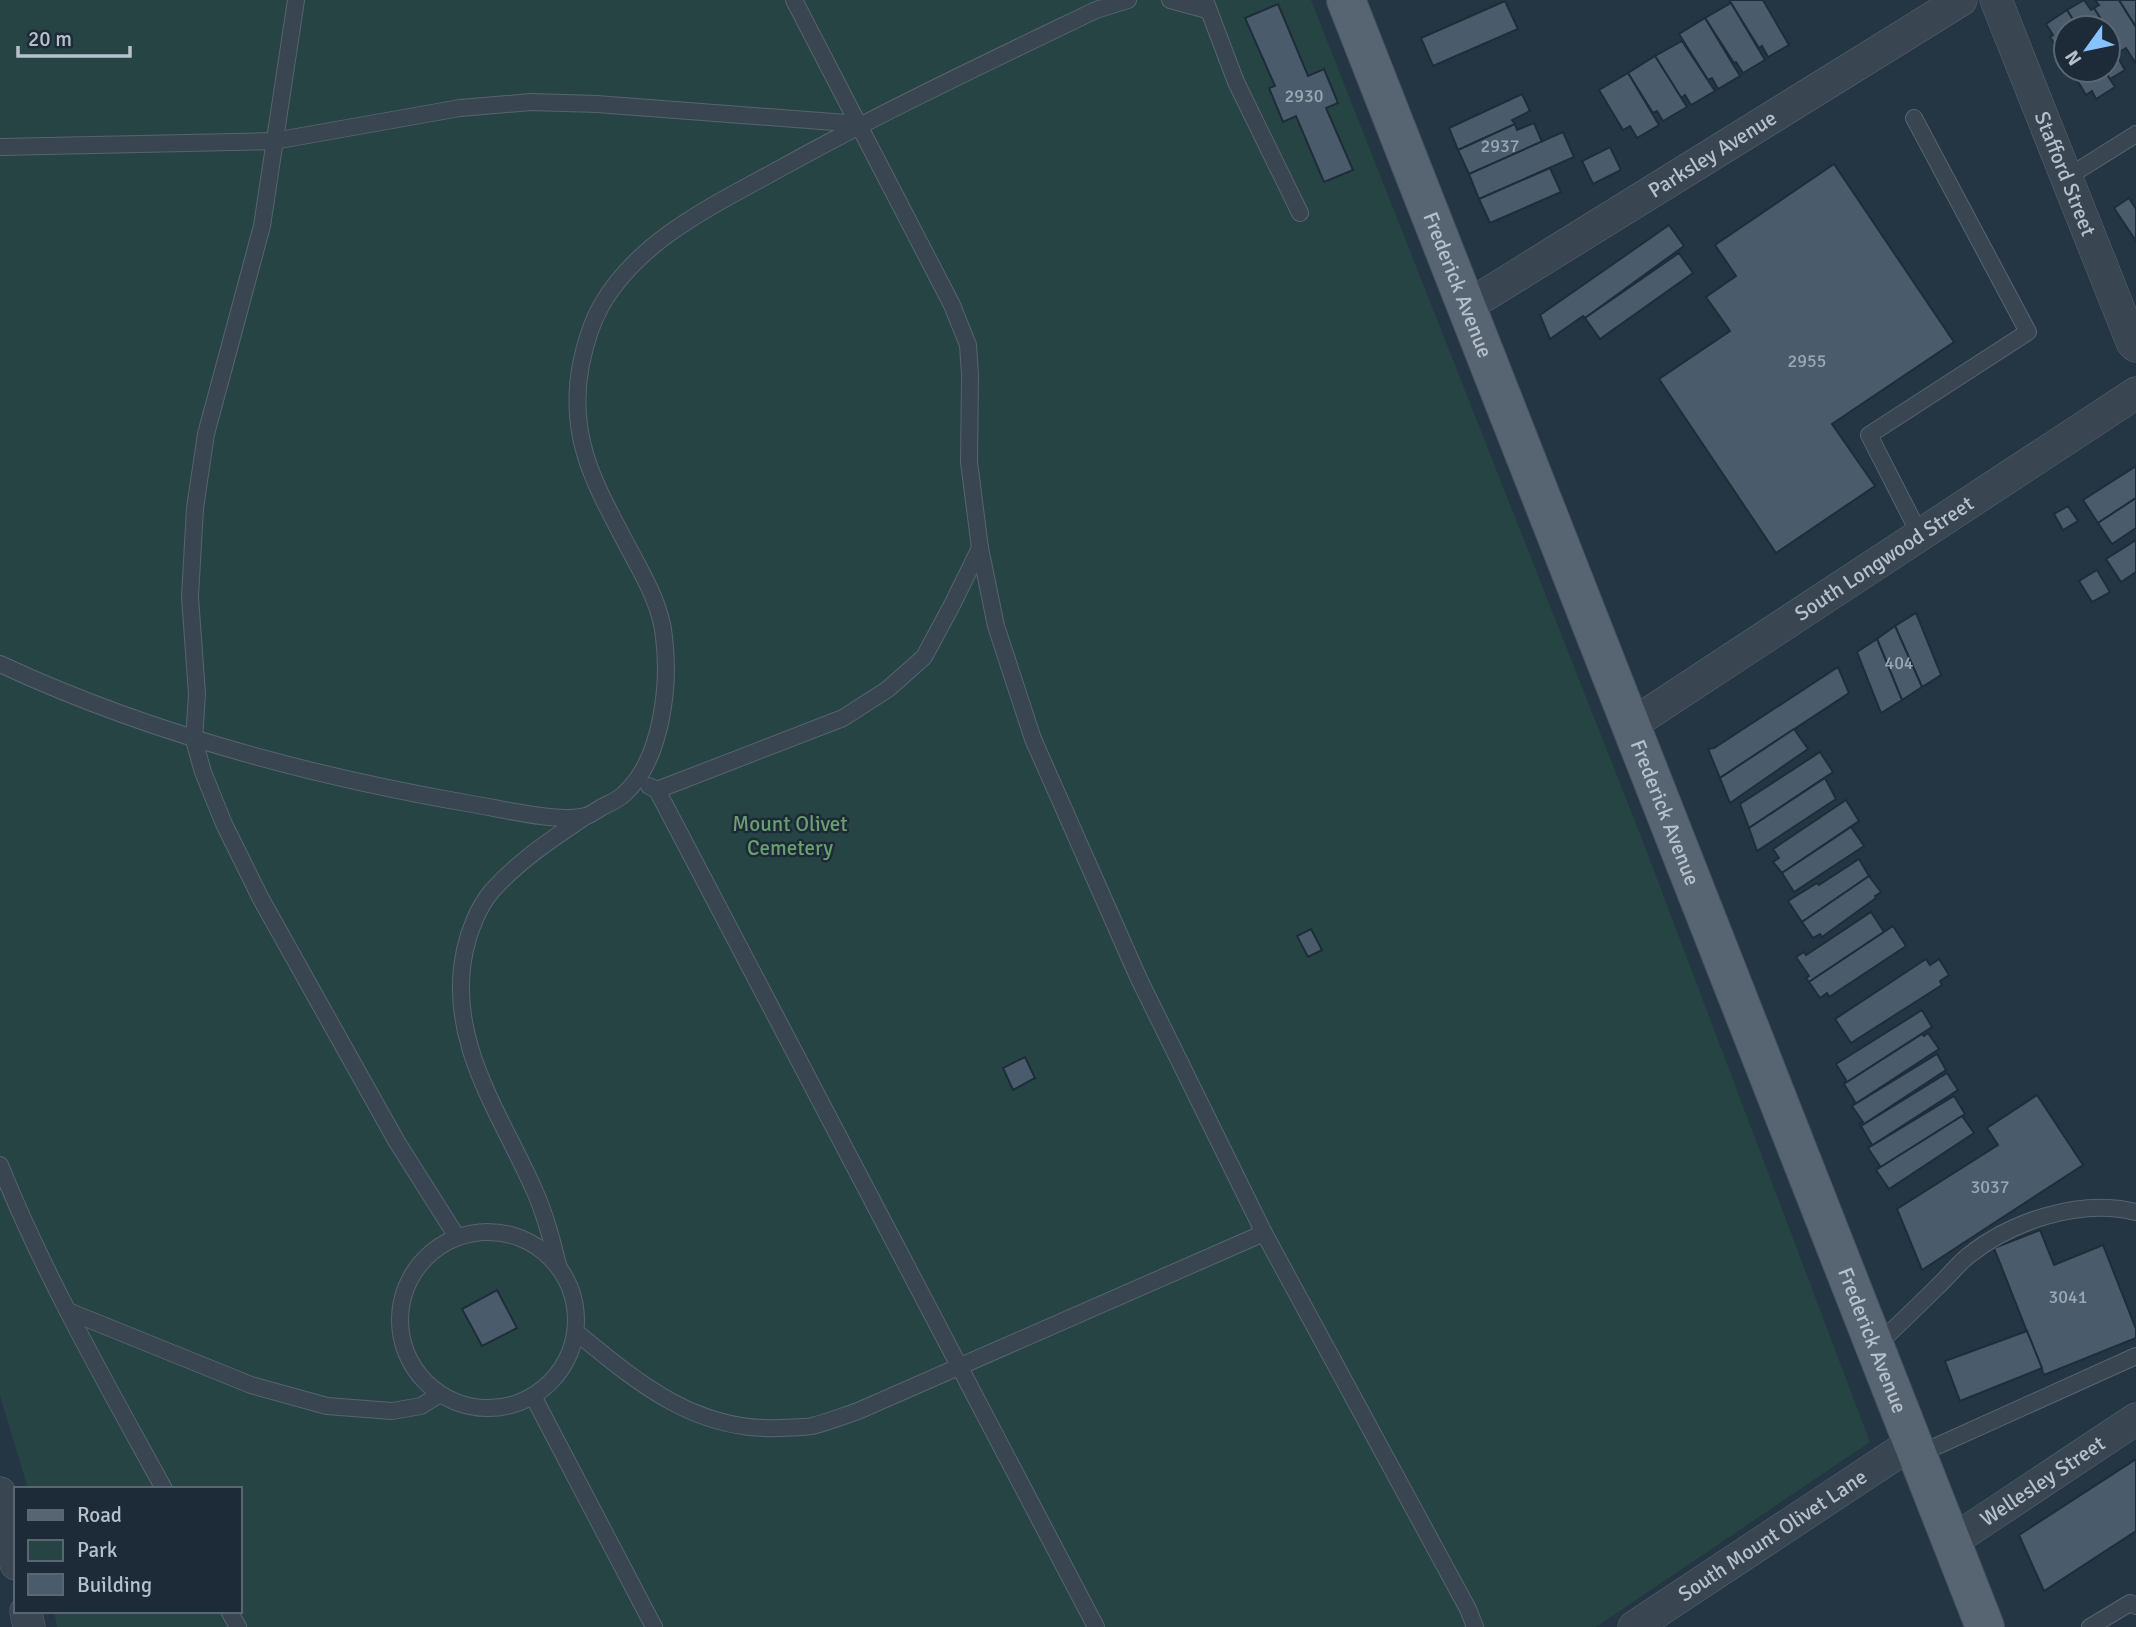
<svg xmlns="http://www.w3.org/2000/svg" width="2136" height="1627" viewBox="0 0 2136 1627" font-family="Signika,sans-serif">
<style>
.green{fill:#264444}
.building{fill:#4a5c6c;stroke:#1f2d3a;stroke-width:2}
.lines{fill:none;stroke-linecap:round;stroke-linejoin:round}
.service-casing{stroke:#576470;stroke-width:18}
.minor-casing{stroke:#576470;stroke-width:33}
.primary-casing{stroke:#45525f;stroke-width:40}
.service{stroke:#394652;stroke-width:16}
.minor{stroke:#394652;stroke-width:32}
.primary{stroke:#576572;stroke-width:38}
.labels{text-anchor:middle;stroke-width:5;stroke-linejoin:round;paint-order:stroke}
.number-label{font-size:18px;fill:#9ba8b4}
.street-label{font-size:21px;fill:#b6c1cc;stroke:#1d2b38}
.park-label{font-size:21px;fill:#6b9f71;stroke:#1d2b38}
</style>
<rect width="100%" height="100%" fill="#243543"/>
<path class="green" d="M0 0H1311L1642 839 1870 1442 1596 1627H57L54 1611H240V1489H28L0 1396Z"/>
<g class="building">
<path d="M1729 0H1763L1789 45 1768 57 1762 46 1759 48Z"/>
<path d="M2084 0 2091 10 2094 8 2107 28H2078L2067 10Z"/>
<path d="M2095 0H2119L2136 27V64L2126 48 2121 51 2094 8 2099 5Z"/>
<path d="M2119 0H2136V27Z"/>
<path d="M1505 1 1518 29 1433 66 1421 38Z"/>
<path d="M1731 3 1765 60 1743 73 1736 62 1734 63 1705 18Z"/>
<path d="M1278 4 1308 76 1324 69 1338 103 1326 108 1353 170 1324 182 1296 116 1283 122 1269 88 1275 86 1245 18Z"/>
<path d="M2067 10 2078 28H2066V62L2050 37 2053 35 2046 24Z"/>
<path d="M1705 18 1740 76 1718 89 1712 78 1708 80 1679 34Z"/>
<path d="M2108 30 2121 51 2116 54 2125 70 2110 79 2104 70H2108Z"/>
<path d="M1682 41 1715 91 1691 105 1685 95 1681 98 1655 56Z"/>
<path d="M1655 56 1687 107 1663 121 1657 111 1653 113 1628 73Z"/>
<path d="M2071 70H2104L2115 87 2096 99 2092 91 2086 95Z"/>
<path d="M1628 73 1659 125 1637 138 1630 126 1623 130 1599 90Z"/>
<path d="M1522 94 1530 111 1512 120 1515 124 1458 150 1449 128Z"/>
<path d="M1534 123 1542 142 1469 174 1458 150 1515 124 1517 130Z"/>
<path d="M1563 132 1574 157 1479 199 1469 174Z"/>
<path d="M1610 147 1621 170 1593 184 1582 161Z"/>
<path d="M1834 164 1954 342 1832 424 1875 486 1776 553 1659 379 1730 331 1706 297 1736 276 1715 245Z"/>
<path d="M1550 168 1561 192 1490 223 1479 199Z"/>
<path d="M2129 198 2136 209V241L2114 208Z"/>
<path d="M1669 225 1684 246 1585 318 1583 316 1550 339 1540 315Z"/>
<path d="M1679 253 1693 273 1600 339 1585 318Z"/>
<path d="M2136 466V498L2098 523 2083 500Z"/>
<path d="M2136 498V528L2112 544 2098 523Z"/>
<path d="M2068 506 2078 521 2063 530 2054 514Z"/>
<path d="M2136 540V572L2121 582 2106 559Z"/>
<path d="M2097 570 2110 592 2092 602 2079 581Z"/>
<path d="M1916 613 1941 675 1922 687 1895 626Z"/>
<path d="M1895 626 1922 687 1902 700 1877 639Z"/>
<path d="M1877 639 1902 700 1881 713 1857 652Z"/>
<path d="M1838 667 1849 693 1720 778 1708 749 1714 748Z"/>
<path d="M1794 729 1808 749 1730 803 1720 778Z"/>
<path d="M1820 752 1833 772 1749 828 1740 804Z"/>
<path d="M1825 778 1836 799 1757 851 1749 828Z"/>
<path d="M1846 800 1859 821 1782 873 1773 862 1779 858 1773 849Z"/>
<path d="M1851 827 1864 846 1794 892 1782 873Z"/>
<path d="M1859 859 1869 876 1802 922 1788 901 1817 883 1819 885Z"/>
<path d="M1869 876 1881 892 1875 896 1876 898 1822 937 1820 934 1813 938 1802 922Z"/>
<path d="M1871 912 1884 932 1809 982 1806 978 1809 976 1796 957 1804 952 1806 955Z"/>
<path d="M1893 926 1906 946 1829 997 1827 993 1820 998 1809 982Z"/>
<path d="M1311 929 1322 950 1308 957 1297 936Z"/>
<path d="M1926 959 1930 965 1939 959 1949 975 1940 981 1942 985 1851 1043 1835 1019Z"/>
<path d="M1922 1010 1932 1027 1844 1084 1846 1080 1836 1064Z"/>
<path d="M1928 1033 1939 1049 1852 1106 1855 1102 1844 1084 1922 1034 1924 1036Z"/>
<path d="M1937 1054 1946 1070 1861 1126 1859 1124 1863 1122 1852 1106Z"/>
<path d="M1025 1057 1035 1078 1013 1090 1003 1068Z"/>
<path d="M1947 1073 1958 1090 1868 1148 1872 1145 1861 1126Z"/>
<path d="M2037 1095 2083 1165 1922 1270 1897 1209 1998 1145 1987 1128Z"/>
<path d="M1954 1096 1965 1114 1876 1170 1880 1166 1868 1148Z"/>
<path d="M1962 1116 1974 1133 1889 1189 1876 1170Z"/>
<path d="M2040 1230 2054 1265 2103 1245 2136 1329V1338L2044 1375 1994 1248Z"/>
<path d="M497 1290 517 1328 482 1346 462 1309Z"/>
<path d="M2027 1331 2042 1368 1960 1401 1945 1361Z"/>
<path d="M2136 1459V1531L2044 1591 2019 1535Z"/>
</g>
<g class="lines">
<defs>
<g id="service">
<path d="M296 0 262 226 206 434 195 508 190 597 197 694 194 740 203 772 224 824 261 899 397 1142 457 1237"/>
<path d="M794 0 952 305 968 345 970 375 969 462 980 548 996 626 1033 739 1139 979 1264 1233 1468 1609 1475 1627"/>
<path d="M1170 0 1207 10"/>
<path d="M1205 0 1236 82 1300 213"/>
<path d="M1914 118 2028 332 1869 435 1920 535"/>
<path d="M0 147 274 141 460 108 531 102 597 104 860 124"/>
<path d="M2066 178 2136 134"/>
<path d="M0 664C150 734 310 776 472 804 502 809 558 823 586 816 592 814 597 810 602 807 610 803 618 800 624 794 662 760 670 685 664 637 661 605 643 575 628 547 595 484 567 438 581 364 585 345 591 324 601 306 639 239 716 204 781 168 884 111 990 61 1096 10L1128 0"/>
<path d="M649 786 657 790 843 718 888 689 924 657 952 605 980 548"/>
<path d="M657 790 1096 1627"/>
<path d="M0 1165C45 1277 106 1383 164 1489"/>
<circle cx="488" cy="1320" r="88"/>
<path d="M558 1265C552 1241 546 1217 536 1194 502 1115 445 1041 465 950 469 931 478 908 491 892 518 861 552 839 586 816"/>
<path d="M68 1311 251 1385 327 1406 392 1411 421 1406 440 1394"/>
<path d="M576 1332C637 1382 695 1432 780 1428 790 1427 802 1428 812 1426 828 1422 843 1416 858 1411L1264 1233"/>
<path d="M1875 1347C1896 1327 1917 1307 1937 1287 1948 1277 1957 1265 1968 1256 2012 1221 2080 1198 2136 1212"/>
<path d="M533 1396 654 1627"/>
<path d="M1917 1455 2136 1356"/>
<path d="M229 1611 238 1627"/>
<path d="M2090 1627 2130 1603 2136 1606"/>
</g>
<g id="minor">
<path id="s1" d="M1996 0 2132 342 2136 346"/>
<path id="s2" d="M1466 307 1961 0"/>
<path id="s3" d="M1631 725 2136 393"/>
<path d="M0 1493 16 1564"/>
<path id="s4" d="M1951 1542 2136 1419"/>
<path d="M26 1611 29 1627"/>
<path id="s5" d="M1634 1627 1912 1443"/>
</g>
<g id="primary">
<path id="s6" d="M1346 0 1985 1627"/>
</g>
</defs>
<use href="#service" class="service-casing"/>
<use href="#minor" class="minor-casing"/>
<use href="#primary" class="primary-casing"/>
<use href="#service" class="service"/>
<use href="#minor" class="minor"/>
<use href="#primary" class="primary"/>
</g>
<g class="labels">
<g class="number-label">
<text x="1304" y="102">2930</text>
<text x="1500" y="152">2937</text>
<text x="1807" y="367">2955</text>
<text x="1899" y="669">404</text>
<text x="1990" y="1193">3037</text>
<text x="2068" y="1303">3041</text>
</g>
<g class="street-label">
<text dy="7" stroke="none"><textPath href="#s2" startOffset="290">Parksley Avenue</textPath></text>
<text dy="7" stroke="none"><textPath href="#s1" startOffset="187">Stafford Street</textPath></text>
<text dy="7" stroke="none"><textPath href="#s6" startOffset="306">Frederick Avenue</textPath></text>
<text dy="7" stroke="none"><textPath href="#s3" startOffset="303">South Longwood Street</textPath></text>
<text dy="7" stroke="none"><textPath href="#s6" startOffset="873">Frederick Avenue</textPath></text>
<text dy="7" stroke="none"><textPath href="#s6" startOffset="1440">Frederick Avenue</textPath></text>
<text dy="7" stroke="none"><textPath href="#s4" startOffset="110">Wellesley Street</textPath></text>
<text dy="7" stroke="none"><textPath href="#s5" startOffset="166">South Mount Olivet Lane</textPath></text>
</g>
<g class="park-label">
<text x="790" y="831">Mount Olivet<tspan x="790" dy="24">Cemetery</tspan></text>
</g>
</g>
<rect x="14" y="1487" width="228" height="126" fill="#1d2b38" stroke="#5a6773" stroke-width="2"/>
<rect x="28" y="1510" width="35" height="10" fill="#576572" stroke="#5a6773" stroke-width="2"/>
<text x="77" y="1522" font-size="21" fill="#b6c1cc">Road</text>
<rect x="28" y="1540" width="35" height="21" fill="#264444" stroke="#5a6773" stroke-width="2"/>
<text x="77" y="1557" font-size="21" fill="#b6c1cc">Park</text>
<rect x="28" y="1574" width="35" height="21" fill="#4a5c6c" stroke="#5a6773" stroke-width="2"/>
<text x="77" y="1592" font-size="21" fill="#b6c1cc">Building</text>
<g transform="translate(2087 49) rotate(237)"><circle r="33" fill="#1d2b38" stroke="#5a6773" stroke-width="2"/>
<path d="M0-5L12 26L0 18L-12 26Z" fill="#88c3ff"/>
<text y="-10" font-size="19" font-weight="bold" text-anchor="middle" fill="#b6c1cc">N</text>
</g>
<path d="M18 46v10h112v-10" fill="none" stroke="#b6c1cc" stroke-width="3.5"/>
<text x="28" y="46" font-size="21" fill="#b6c1cc" stroke="#1d2b38" stroke-width="5" paint-order="stroke">20 m</text>
</svg>
